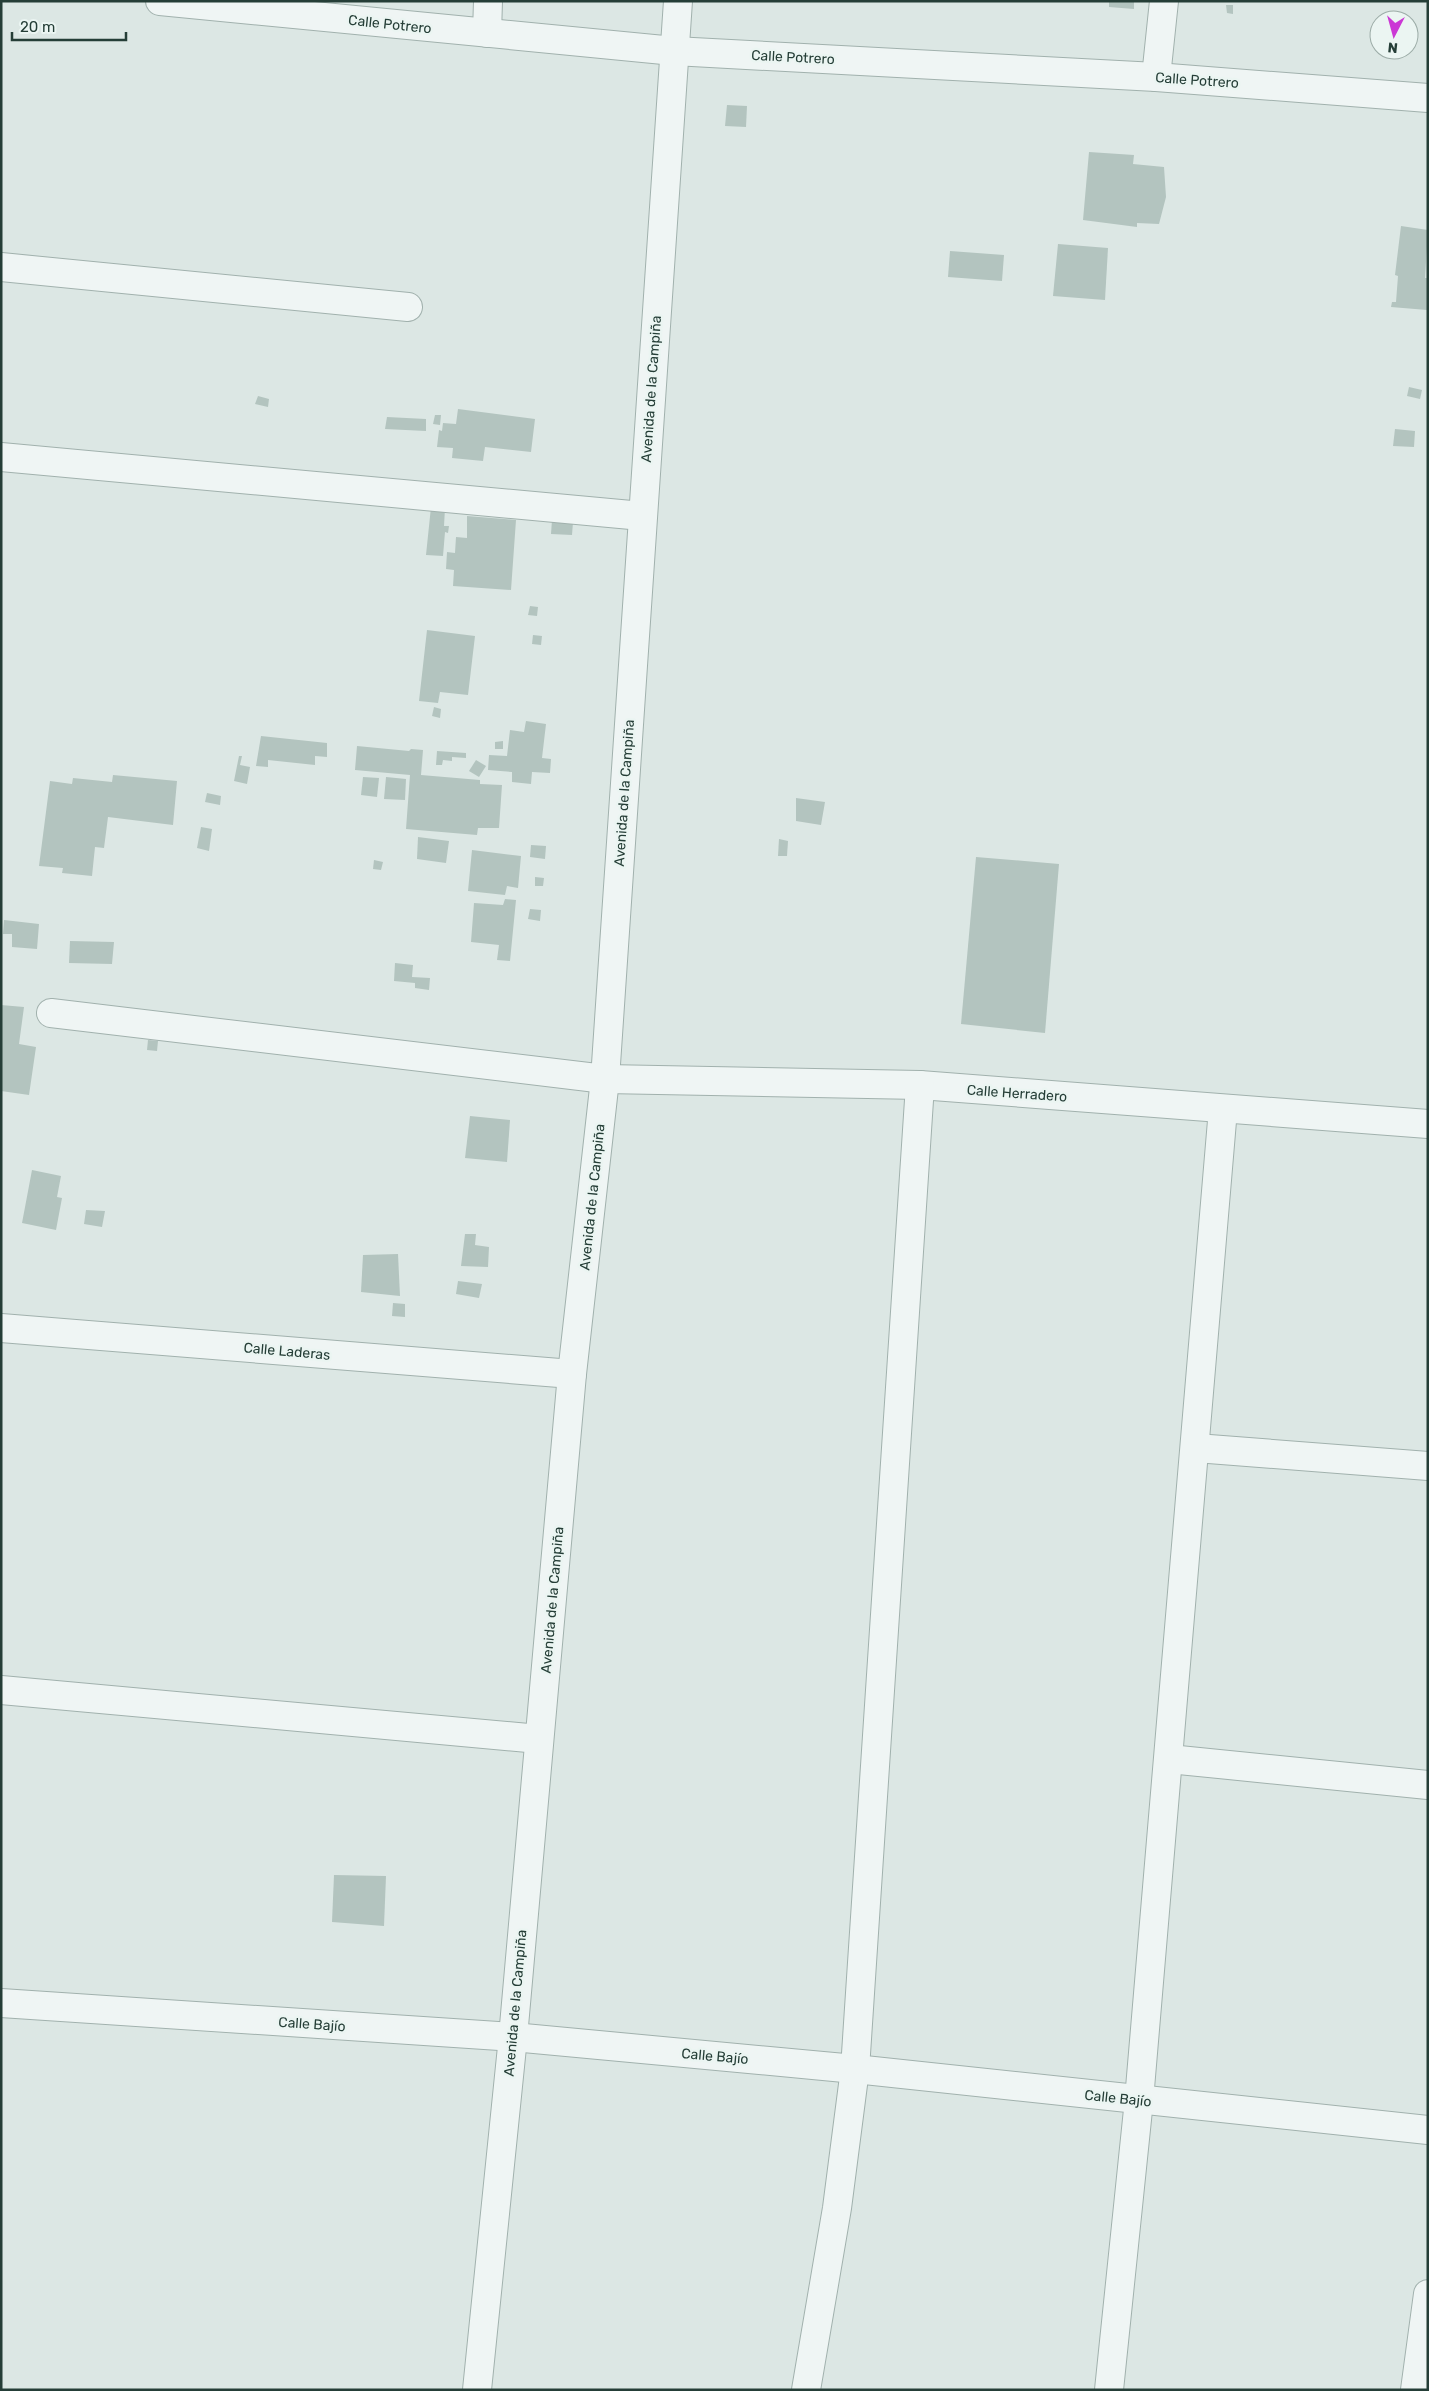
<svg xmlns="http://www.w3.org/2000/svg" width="1429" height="2391" viewBox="0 0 1429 2391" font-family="Rubik,sans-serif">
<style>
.building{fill:#b3c4bf}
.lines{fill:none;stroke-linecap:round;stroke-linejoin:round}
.minor-casing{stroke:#a1b1ad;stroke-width:30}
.minor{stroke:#eff5f4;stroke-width:28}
.labels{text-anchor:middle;stroke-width:5;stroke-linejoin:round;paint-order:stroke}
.street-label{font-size:14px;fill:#253e37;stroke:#ebf5f2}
</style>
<rect width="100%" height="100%" fill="#dce7e4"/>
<g class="building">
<path d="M1109 1H1134V9L1109 7Z"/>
<path d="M1226 5H1233V14L1227 13Z"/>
<path d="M727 105 747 106 746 127 725 126Z"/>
<path d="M1089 152 1134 155 1133 164 1164 167 1166 197 1159 224 1137 223V227L1083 220Z"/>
<path d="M1401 226 1428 230 1425 278H1428L1427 310 1391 307 1392 302H1396L1398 276 1395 275Z"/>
<path d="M1058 244 1108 248 1105 300 1053 296Z"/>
<path d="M950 251 1004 255 1002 281 948 277Z"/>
<path d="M1409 387 1422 390 1420 399 1407 396Z"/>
<path d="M258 396 269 399 268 407 255 404Z"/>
<path d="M458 409 535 419 531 452 485 447 483 461 452 458 453 448 437 447 439 430 442 431 443 423 456 424Z"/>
<path d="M435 415H441L440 425 433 424Z"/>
<path d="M387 417 426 419V431L385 429Z"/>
<path d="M1395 429 1415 431 1414 447 1393 446Z"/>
<path d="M431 507 445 508 444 526H449L448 533 445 532 443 556 426 555Z"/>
<path d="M467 516 516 520 511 590 453 586 454 570 446 569 447 552 455 553 456 537 467 538Z"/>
<path d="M552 520 573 522 572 535 551 534Z"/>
<path d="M530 606 538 607 537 616 528 615Z"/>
<path d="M427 630 475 636 468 695 440 692 438 703 419 701Z"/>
<path d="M533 635 542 636 541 645 532 644Z"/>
<path d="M434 707 441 709 440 718 432 716Z"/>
<path d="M526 721 546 724 542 758 551 759 550 773 532 772 531 784 512 782V772L488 770 489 755 507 756 510 730 524 732Z"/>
<path d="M261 736 327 743V757L315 756V765L268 760V767L256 766Z"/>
<path d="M503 741V749H495V742Z"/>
<path d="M357 746 409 751 411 749 423 750 421 775 480 780V784L502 785 499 828H478L477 835 406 829 410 775 355 770Z"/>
<path d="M437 751 466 753V758L452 757V761L443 760 442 765H436Z"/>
<path d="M239 756H242L240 765 250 767 247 784 234 781Z"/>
<path d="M476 760 486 766 479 777 469 771Z"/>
<path d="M113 775 177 781 173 825 108 817 104 848 95 847 92 876 62 873 63 868 39 866 50 781 72 784 73 778 112 782Z"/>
<path d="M363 777 379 778 377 797 361 795Z"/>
<path d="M386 777 406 779 405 800 384 799Z"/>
<path d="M207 793 221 796 220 805 205 802Z"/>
<path d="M796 798 825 802 821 825 796 821Z"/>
<path d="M201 827 212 829 209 851 197 848Z"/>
<path d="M418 837 449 841 446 863 417 859Z"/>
<path d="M779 839 788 841 787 856H778Z"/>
<path d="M531 845 546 846 545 859 530 857Z"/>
<path d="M472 850 521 856 518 888 507 886 505 895 468 891Z"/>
<path d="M976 857 1059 864 1045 1033 961 1024Z"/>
<path d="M374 860 383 862 381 870 373 869Z"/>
<path d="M535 877 544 878 543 886H535Z"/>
<path d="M505 899 516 900 510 961 497 960 499 945 471 942 474 903 503 905Z"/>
<path d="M530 909 541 910 540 921 528 919Z"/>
<path d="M4 920 39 924 37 949 12 947V934H3Z"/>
<path d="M70 941 114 942 112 964 69 963Z"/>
<path d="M395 963 413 965 412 977 430 978 429 990 415 988V983L394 981Z"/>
<path d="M1 1005 24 1007 19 1044 36 1047 29 1095 1 1091Z"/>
<path d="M148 1040 158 1041 157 1051 147 1050Z"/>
<path d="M470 1116 510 1120 507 1162 465 1158Z"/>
<path d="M32 1170 61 1176 57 1197 62 1198 56 1230 22 1223Z"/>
<path d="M86 1210 105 1211 102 1227 84 1224Z"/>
<path d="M465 1234H476L475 1245 489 1247 488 1267 461 1266Z"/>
<path d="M398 1254 400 1296 361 1292 363 1255Z"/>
<path d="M458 1281 482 1284 479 1298 456 1294Z"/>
<path d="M393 1303 405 1304V1317L392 1316Z"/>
<path d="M334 1875 386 1876 384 1926 332 1922Z"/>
</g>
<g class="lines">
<defs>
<g id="minor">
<path d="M160 1 674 51 1156 77 1428 98"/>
<path d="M487 33 488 1"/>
<path d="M1156 77 1164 1"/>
<path d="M1 267 408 307"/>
<path d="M1 457 642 516"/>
<path d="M51 1013 605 1079 920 1085 1428 1124"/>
<path d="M1 1328 572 1374"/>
<path d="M1196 1448 1428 1466"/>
<path d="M1 1690 539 1739"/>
<path d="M1169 1759 1428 1785"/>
<path d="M1 2003 513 2037 855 2069 1428 2130"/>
<path d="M477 2390 513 2037 572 1374 605 1079 678 1"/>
<path d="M806 2390 837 2208 855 2069 920 1085"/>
<path d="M1109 2390 1139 2100 1223 1109"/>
<path d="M1415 2390 1428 2294"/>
</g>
</defs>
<use href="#minor" class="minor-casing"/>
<use href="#minor" class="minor"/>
</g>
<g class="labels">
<g class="street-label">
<text transform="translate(390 24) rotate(6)" y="5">Calle Potrero</text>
<text transform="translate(793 57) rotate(3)" y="5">Calle Potrero</text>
<text transform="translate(1197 80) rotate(4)" y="5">Calle Potrero</text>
<text transform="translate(651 389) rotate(-86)" y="5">Avenida de la Campiña</text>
<text transform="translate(624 793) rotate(-86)" y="5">Avenida de la Campiña</text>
<text transform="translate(1017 1093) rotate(4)" y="5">Calle Herradero</text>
<text transform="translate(592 1197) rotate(-84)" y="5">Avenida de la Campiña</text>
<text transform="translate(287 1351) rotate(5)" y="5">Calle Laderas</text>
<text transform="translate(552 1600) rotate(-85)" y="5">Avenida de la Campiña</text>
<text transform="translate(515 2003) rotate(-85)" y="5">Avenida de la Campiña</text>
<text transform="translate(312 2024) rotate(4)" y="5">Calle Bajío</text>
<text transform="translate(715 2056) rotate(5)" y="5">Calle Bajío</text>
<text transform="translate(1118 2098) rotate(6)" y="5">Calle Bajío</text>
</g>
</g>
<rect width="1429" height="2391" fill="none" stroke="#253e37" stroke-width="5"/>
<g transform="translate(1394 35) rotate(186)"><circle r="24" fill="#ebf5f2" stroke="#9caca7"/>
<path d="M0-4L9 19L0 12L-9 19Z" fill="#cb38d5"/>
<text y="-8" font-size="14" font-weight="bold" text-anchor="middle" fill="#253e37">N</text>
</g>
<path d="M12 32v8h114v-8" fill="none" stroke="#253e37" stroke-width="2.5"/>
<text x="20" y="32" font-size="15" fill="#253e37" stroke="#ebf5f2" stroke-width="4" paint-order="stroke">20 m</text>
</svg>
